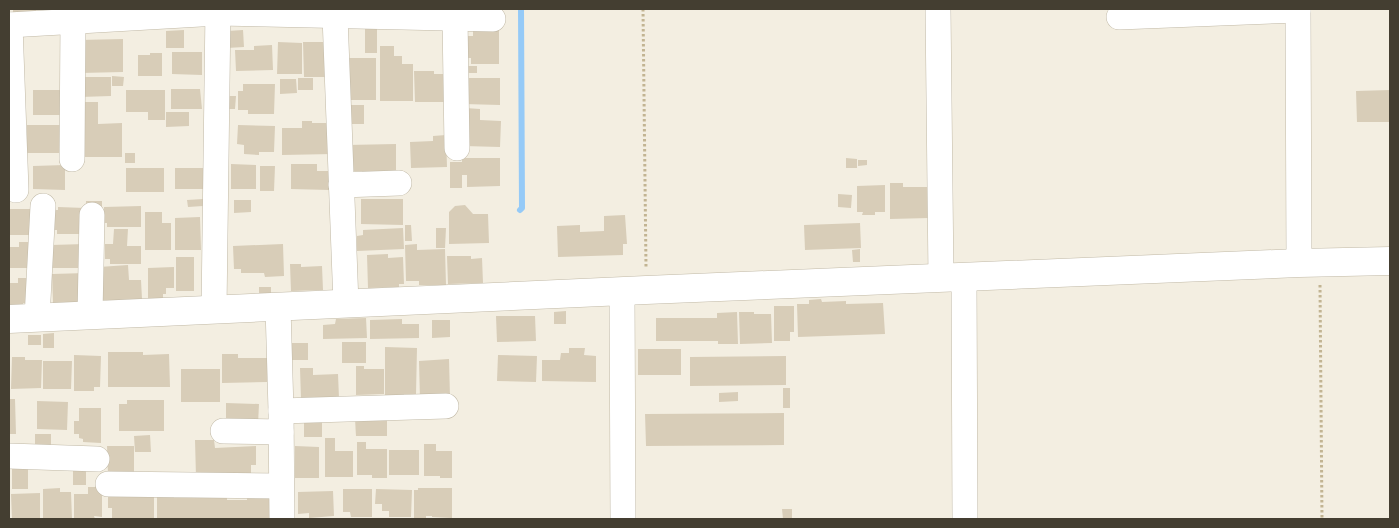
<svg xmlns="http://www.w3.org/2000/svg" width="1399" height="528" viewBox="0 0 1399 528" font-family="'DM Sans',sans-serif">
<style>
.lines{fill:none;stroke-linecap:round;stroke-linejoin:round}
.stream{stroke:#95caf7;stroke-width:6}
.building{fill:#d8cdb8}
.minor-casing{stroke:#c1b9a6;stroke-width:26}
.tertiary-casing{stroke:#c1b9a6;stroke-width:29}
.path{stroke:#c2b492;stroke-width:3;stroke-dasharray:2.5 2.5;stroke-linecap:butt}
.minor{stroke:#fff;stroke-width:25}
.tertiary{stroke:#fff;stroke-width:28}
</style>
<rect width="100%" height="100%" fill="#f3eee1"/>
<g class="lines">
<path class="stream" d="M520 210 522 208 521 9"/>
</g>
<g class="building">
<path d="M13 9H36V11L13 13Z"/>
<path d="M473 26H499V64H471V58H463L466 36H473Z"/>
<rect x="365" y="29" width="12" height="24"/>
<path d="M184 30V48H166V31Z"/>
<path d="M243 30 244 47 227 48V31Z"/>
<path d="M123 39V72L80 73 79 40Z"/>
<path d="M278 42 302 43V74H277Z"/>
<path d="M303 42H329V77H304Z"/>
<path d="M272 45 273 70 236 71 235 50H254V46Z"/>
<path d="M380 46H394V56H402V64H413V101H380Z"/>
<path d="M172 52H202V75L172 74Z"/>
<path d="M150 53H162V76H138V55H150Z"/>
<rect x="347" y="58" width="29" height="42"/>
<rect x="462" y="66" width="15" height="7"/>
<path d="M414 71H434V74H447L448 102H415Z"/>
<path d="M112 76 124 77 123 86H112Z"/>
<path d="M79 77H111V96L80 97Z"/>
<rect x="298" y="78" width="15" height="12"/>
<path d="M464 78H500V105L464 104Z"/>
<path d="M280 79H296L297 93 280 94Z"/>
<path d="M243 84H275L274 114H248V110H238V91H243Z"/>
<path d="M171 89H200L202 109H171Z"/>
<rect x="33" y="90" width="30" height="25"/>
<path d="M126 90H165V120H148V112H126Z"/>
<path d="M1390 90V122H1357L1356 91Z"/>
<path d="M228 96H236L235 109H228Z"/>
<path d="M80 102H98V124L122 123V157H81Z"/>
<path d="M348 105H364V124H347Z"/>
<path d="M465 108 480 109V120L501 121 500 147 464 146Z"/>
<path d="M166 112H189V126L166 127Z"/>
<path d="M302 121H312V123H330L333 154 282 155V128H302Z"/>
<path d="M27 125H63L64 153H27Z"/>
<path d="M238 125 275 126 274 152H259V155L244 154V145L237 144Z"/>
<path d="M446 135 447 167 411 168 410 142 433 141V136Z"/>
<path d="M396 144V175H362V171H347V145Z"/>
<rect x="125" y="153" width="10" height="10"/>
<path d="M462 158H500V186L467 187V175H462V188H450V162H462Z"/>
<path d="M846 158 857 159V168H846Z"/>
<path d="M858 160H867V165L858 166Z"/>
<path d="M231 164 256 165V189H231Z"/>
<path d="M291 164H317V171H329V190L291 189Z"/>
<path d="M65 165V190L33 189V166Z"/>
<path d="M260 166H275L274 191H260Z"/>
<rect x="126" y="168" width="38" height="24"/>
<rect x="175" y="168" width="28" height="21"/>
<path d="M890 183H903V187H929V218L890 219Z"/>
<path d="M885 185V212H875V215H862L863 212H857V186Z"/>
<path d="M838 194 852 195 851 208 838 207Z"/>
<path d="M203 199V206L188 207 187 200Z"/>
<path d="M361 199H403V225L361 224Z"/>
<path d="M234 200H251V212L234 213Z"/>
<rect x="86" y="201" width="16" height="12"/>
<path d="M465 205 473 214H488L489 243 449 244V212L455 206Z"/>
<path d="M141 206V227H107V223H104V207Z"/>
<path d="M58 207 85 208V234H57V230H52V210H58Z"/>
<rect x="9" y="209" width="24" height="26"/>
<path d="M145 212H162V223H171V250H145Z"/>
<path d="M625 215 627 244H623V255L558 257 557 226 580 225V232L604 231V216Z"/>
<path d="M200 217 201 250H175V218Z"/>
<path d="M860 223 861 248 805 250 804 225Z"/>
<path d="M405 225H411L412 241H405Z"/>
<path d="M403 228 404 249 357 251V236L363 235V230Z"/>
<path d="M436 228H446L445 248H436Z"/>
<path d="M114 229H128L127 246H141V264H110V259H105V244H113Z"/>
<path d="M19 242H31V268H9V247H19Z"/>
<path d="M85 244 86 268H51V245Z"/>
<path d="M283 244 284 276 265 277 264 273H241V269H234L233 246Z"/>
<path d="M417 244V250L445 249 446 285H419V281H406L405 245Z"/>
<path d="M860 249V262H853L852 250Z"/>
<path d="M388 254V258L403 257 404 284H399V287L368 288 367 255Z"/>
<path d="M447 256H471V259L482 258 483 283 448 284Z"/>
<rect x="176" y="257" width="18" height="34"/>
<path d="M290 264H301V267L322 266 323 290 291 291Z"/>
<path d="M128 265 129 280H141L142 299 123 300V303H106V300H103L102 277 99 267Z"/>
<path d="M174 267V288H166V294H163V301H148V268Z"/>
<path d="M86 273V302L53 303 52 274Z"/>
<path d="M18 278H34V303H23V306H9V283H18Z"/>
<rect x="259" y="287" width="12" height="8"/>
<path d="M821 299 822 302 846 301V304L883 303 885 334 798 337 797 304H809V300Z"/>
<path d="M774 306H794V332H790V341H774Z"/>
<path d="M566 311V324H554V312Z"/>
<path d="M737 312 738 344H718V341H656V318H717V313Z"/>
<path d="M739 312H754V314H771L772 343 740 344Z"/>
<path d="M496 316H535L536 341 497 342Z"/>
<path d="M366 318 367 338 323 339V325L335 324 336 319Z"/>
<path d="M402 319V324H419V338L370 339V320Z"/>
<path d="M432 320H450V337L432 338Z"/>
<path d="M54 333V348H43V334Z"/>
<rect x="28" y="335" width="13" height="10"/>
<rect x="342" y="342" width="24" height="21"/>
<rect x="291" y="343" width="17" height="17"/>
<path d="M385 347 417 348 416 394H404V400L385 399Z"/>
<path d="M569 348H585L584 355 596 356V382L542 381V360H560L561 353H569Z"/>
<rect x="638" y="349" width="43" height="26"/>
<path d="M108 352H143V355L169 354 170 387H108Z"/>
<path d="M222 354H238V358H267V382L222 383Z"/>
<path d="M74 355 101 356 100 387H94V391H74Z"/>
<path d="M498 355 537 356 536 382 497 381Z"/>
<path d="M786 356V385L690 386V357Z"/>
<path d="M12 357H25V360H42L41 388 11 389Z"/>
<path d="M449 359 450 397 420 399 419 361Z"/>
<path d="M43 361H72L71 389H43Z"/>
<path d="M356 366H364V369H384V394L356 395Z"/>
<path d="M300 368H313V375L338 374 339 398 301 399Z"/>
<rect x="181" y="369" width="39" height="33"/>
<rect x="783" y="388" width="7" height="20"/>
<path d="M738 392V401L719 402V393Z"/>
<path d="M9 399H15L16 434H9Z"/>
<path d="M127 400H164V431H119V404H127Z"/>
<path d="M37 401 68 402 67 430 37 429Z"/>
<path d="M226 403 259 404 258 424 226 423Z"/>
<path d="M79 408H101V443L83 442V439L79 438V434H74V421H79Z"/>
<path d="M784 413V445L646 446 645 414Z"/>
<path d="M355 419H387V436H356Z"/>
<path d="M304 420 322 421V437H304Z"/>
<rect x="35" y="434" width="16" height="13"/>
<path d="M150 435 151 452H135L134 436Z"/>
<path d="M325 438H335V451H353V477H325Z"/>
<path d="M195 440H214L215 448 256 446V465H251V474L196 477Z"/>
<path d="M357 442H366V449H387V478H372V475H357Z"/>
<path d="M424 444H436V451H452V478H440V476H424Z"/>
<path d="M107 446H134V475H108Z"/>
<path d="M295 446 319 447V478H295Z"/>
<rect x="389" y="450" width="30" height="25"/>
<rect x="12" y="468" width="16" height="21"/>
<rect x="73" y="469" width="13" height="16"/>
<path d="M88 487H102V517L94 516 95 519H74V494H88Z"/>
<path d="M60 488V492H71L72 519H43V489Z"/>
<path d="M418 488H452V518L432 517V516H426V518H414V490H418Z"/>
<path d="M343 489H372V517H351L350 512H343Z"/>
<path d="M376 489 412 490 411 517H389V511H382V504H375Z"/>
<path d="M333 491 334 516 309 518V513L298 514V492Z"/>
<path d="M247 492H272V519H157V494H174V498H191L190 495 227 498V500H247Z"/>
<path d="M40 493V519H12L11 494Z"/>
<path d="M108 494H154V519H112V508H108Z"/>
<path d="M782 509H792V519H783Z"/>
</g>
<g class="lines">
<defs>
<g id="minor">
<path d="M938 9 941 278"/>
<path d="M1298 9 1299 263"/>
<path d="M335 16 346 304"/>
<path d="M1119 17 1298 10"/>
<path d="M455 18 457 148"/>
<path d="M9 25 218 13 493 19"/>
<path d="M10 25 16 190"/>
<path d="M72 159 73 21"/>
<path d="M341 185 399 183"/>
<path d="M964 278 965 519"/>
<path d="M622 291 623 519"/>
<path d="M278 307 281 411 282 519"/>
<path d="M214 310 218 9"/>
<path d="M90 315 92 215"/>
<path d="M37 318 43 206"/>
<path d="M281 411 446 406"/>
<path d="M223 431 281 432"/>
<path d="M9 456 97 459"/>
<path d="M108 484 281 486"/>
</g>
<path id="tertiary" d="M9 319 646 290 1299 263 1390 261"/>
</defs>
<use href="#minor" class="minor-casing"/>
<use href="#tertiary" class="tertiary-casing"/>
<g class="path">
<path d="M643 9 646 267"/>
<path d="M1320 285 1322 519"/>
</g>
<use href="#minor" class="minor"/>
<use href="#tertiary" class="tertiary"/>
</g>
<rect width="1399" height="528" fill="none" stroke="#443e31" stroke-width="20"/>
</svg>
